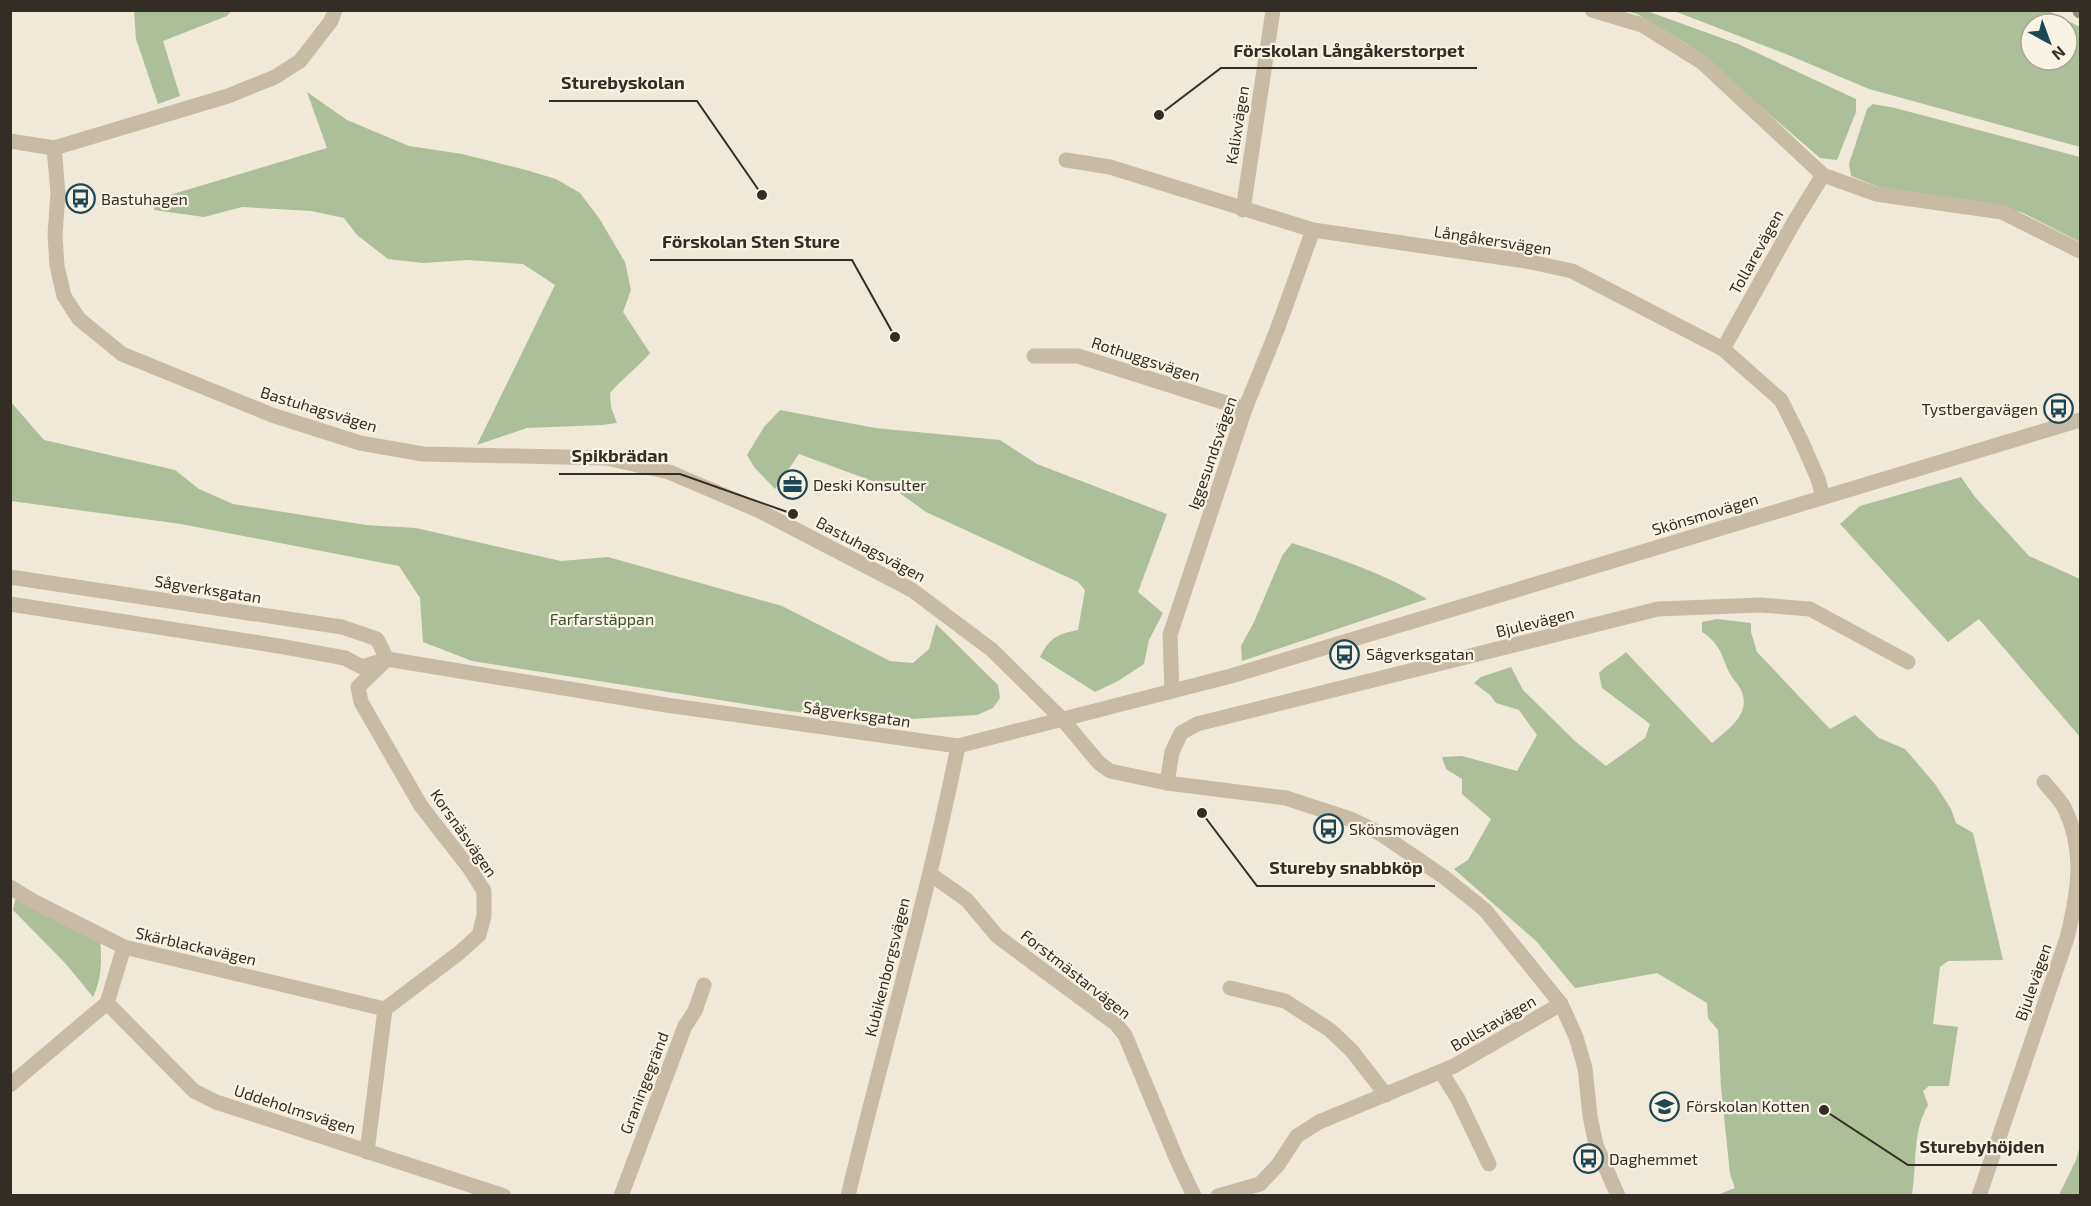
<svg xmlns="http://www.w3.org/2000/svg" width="2091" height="1206" viewBox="0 0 2091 1206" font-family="'Exo 2',sans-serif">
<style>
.green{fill:#acbf99;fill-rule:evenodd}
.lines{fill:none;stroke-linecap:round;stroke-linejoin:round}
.minor{stroke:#c8bba5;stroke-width:15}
.secondary{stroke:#9b8a77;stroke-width:15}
.labels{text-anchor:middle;stroke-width:4.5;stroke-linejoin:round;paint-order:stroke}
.street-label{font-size:16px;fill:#342d26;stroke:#f8f3e5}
.poi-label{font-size:16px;fill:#342d26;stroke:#f8f3e5;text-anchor:start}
.park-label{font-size:16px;fill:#3d512b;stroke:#f8f3e5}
.leader{fill:none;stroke:#342d26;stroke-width:2}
.callout-dot{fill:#342d26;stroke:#f8f3e5;stroke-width:2}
.callout-label{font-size:18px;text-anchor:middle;font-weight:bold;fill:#342d26;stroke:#f8f3e5;stroke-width:4.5;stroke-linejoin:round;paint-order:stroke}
</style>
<rect width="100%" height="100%" fill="#f0e9d9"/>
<g class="green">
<path d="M134 11V10L231 11 227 16 163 41 180 96 158 104 136 39Z"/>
<path d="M1626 11H1647L1738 44 1856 99V112L1837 160 1820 158 1690 46 1637 14Z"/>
<path d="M1674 11H2049L2080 27V147L1869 89 1786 54ZM2031 24H2067V60H2031Z"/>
<path d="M307 92 347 120 409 146 462 154 526 170 556 179 580 193 599 218 625 262 631 290 623 312 650 353C637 368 623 378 610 393L611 407 617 423 602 425 527 428 477 445 555 285 523 264 468 260 423 263 388 259 357 235 344 218 311 211 242 207 204 217 154 210 156 199 327 148Z"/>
<path d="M1873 104 1895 108 2080 157V242L2021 212 1879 187 1851 176 1849 164 1867 109Z"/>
<path d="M10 401 44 440 175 470 199 489 233 504 366 525 416 528 561 561 608 557 782 606 890 661 913 663 929 649 936 624 998 685 1000 698 993 708 977 715 878 721 789 711 472 661 423 642 420 598 399 566 181 524 11 501Z"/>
<path d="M780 410 875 428 1000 440 1037 464 1167 514 1138 592 1163 613 1149 640 1144 664 1118 681 1095 692 1040 657C1050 637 1058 634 1078 630L1085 590 1078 582 926 512 894 489 799 454 775 489 754 467 747 455 764 427Z"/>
<path d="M1961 477 1975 497 2029 556 2080 579V737L1979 619 1948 642 1840 524 1860 506Z"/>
<path d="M1292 543C1338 558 1385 574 1427 599L1242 661 1241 646 1254 622 1282 556Z"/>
<path d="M1717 619 1751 623V632L1757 652 1830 729 1855 715 1879 738 1905 749 1935 784 1951 809 1956 823 1973 833 2003 960 1948 961 1940 967 1933 1024 1958 1027 1949 1086H1929L1923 1091 1928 1105C1912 1132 1917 1165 1912 1195H1717L1735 1188 1730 1174 1721 1087 1718 1030 1708 1018 1707 1003 1657 973 1575 988 1536 941 1454 869 1468 860 1491 819 1462 794V779L1446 769 1442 757 1462 756 1517 771 1537 735 1519 710 1496 703 1490 695 1474 683 1481 677 1511 667 1523 690 1576 742 1606 766 1645 738 1650 724 1602 688 1599 673C1607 664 1617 661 1626 652L1712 743C1728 729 1752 714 1741 690 1738 683 1731 678 1728 670 1721 653 1719 643 1702 632V622Z"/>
<path d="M17 892 100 940C102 960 102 978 93 997L66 964 13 910Z"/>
<path d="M2080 1146V1195H2059L2076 1160Z"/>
</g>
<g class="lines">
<g class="minor">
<path d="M1592 10 1642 25 1703 63 1823 175 1876 194 2002 212 2080 251"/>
<path d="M10 141 54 148 228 96 275 77 300 61 331 21 335 10"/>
<path d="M54 148 58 193 55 235 57 266 64 296 79 319 122 354 272 415 360 443 423 454 606 458 669 472 760 511 912 590 992 650 1063 720 1099 763 1110 771 1167 783 1286 798 1353 820 1381 834 1444 877 1485 910 1561 1004 1576 1037 1585 1068 1590 1116 1596 1145 1618 1196"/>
<path d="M1066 160 1110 167 1313 230 1526 261 1572 271 1723 349 1781 400 1801 440 1818 479 1823 497"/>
<path d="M1243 210 1273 10"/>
<path d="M1723 349 1794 222 1823 175"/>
<path d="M1034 356H1078L1245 409"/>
<path d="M10 577 342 627 377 639 387 659 666 705 958 746 1231 676 2080 420"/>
<path d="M10 604 279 646 345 658 362 667 381 661"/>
<path d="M1172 691 1170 635 1245 409 1277 330 1313 230"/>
<path d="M1167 783 1172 752 1181 733 1197 724 1658 609 1760 605 1810 609 1908 662"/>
<path d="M930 874 967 900 997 936 1116 1024 1125 1035 1177 1160 1194 1196"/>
<path d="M10 887 33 901 124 947 385 1009"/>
<path d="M1230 988 1285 1001 1330 1030 1352 1051 1386 1095"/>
<path d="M107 1003 194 1091 216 1102 504 1196"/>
<path d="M1441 1072 1458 1099 1489 1164"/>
<path d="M10 1085 107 1003 124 947"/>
<path d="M367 1152 385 1009 459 953 479 935 484 916V891L470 869 421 806 361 702 358 687 387 659"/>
<path d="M621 1196 685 1026 695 1011 704 985"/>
<path d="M848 1196C884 1045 928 897 958 746"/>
<path d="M1218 1196 1260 1184 1278 1165 1297 1136 1319 1122 1454 1066 1561 1004"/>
<path d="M1979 1196 2067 938C2078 893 2086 851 2064 807 2059 798 2050 790 2044 782"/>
</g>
<path class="secondary" d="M2080 10V11"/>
</g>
<defs>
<symbol id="bus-ring" viewBox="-11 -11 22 22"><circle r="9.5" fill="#f8f3e5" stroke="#1d4754" stroke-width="1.5"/><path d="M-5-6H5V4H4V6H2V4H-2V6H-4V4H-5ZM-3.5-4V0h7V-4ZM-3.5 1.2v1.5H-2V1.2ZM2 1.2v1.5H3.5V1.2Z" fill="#1d4754"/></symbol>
<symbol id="office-ring" viewBox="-11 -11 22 22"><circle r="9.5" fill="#f8f3e5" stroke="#1d4754" stroke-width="1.5"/><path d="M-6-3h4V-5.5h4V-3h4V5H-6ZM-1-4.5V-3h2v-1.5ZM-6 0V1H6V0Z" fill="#1d4754"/></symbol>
<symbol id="school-ring" viewBox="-11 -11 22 22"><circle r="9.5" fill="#f8f3e5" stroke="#1d4754" stroke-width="1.5"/><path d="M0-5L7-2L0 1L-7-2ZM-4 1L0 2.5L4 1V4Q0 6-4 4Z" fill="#1d4754"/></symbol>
</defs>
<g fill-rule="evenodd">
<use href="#bus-ring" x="64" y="182" width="33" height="33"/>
<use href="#bus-ring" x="2042" y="392" width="33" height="33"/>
<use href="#office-ring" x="776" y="468" width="33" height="33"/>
<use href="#bus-ring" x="1328" y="638" width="33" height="33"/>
<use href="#bus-ring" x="1312" y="812" width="33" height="33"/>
<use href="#school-ring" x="1648" y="1090" width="33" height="33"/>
<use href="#bus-ring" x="1572" y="1142" width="33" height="33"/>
</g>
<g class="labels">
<g class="street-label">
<text transform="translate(1237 125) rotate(-81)" y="6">Kalixvägen</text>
<text transform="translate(1493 240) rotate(9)" y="6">Långåkersvägen</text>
<text transform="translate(1756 252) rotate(-61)" y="6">Tollarevägen</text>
<text transform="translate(1146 359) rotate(18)" y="6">Rothuggsvägen</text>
<text transform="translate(319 409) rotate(17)" y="6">Bastuhagsvägen</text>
<text transform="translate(1212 453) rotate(-71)" y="6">Iggesundsvägen</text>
<text transform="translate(1705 514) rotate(-17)" y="6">Skönsmovägen</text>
<text transform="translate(871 549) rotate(28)" y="6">Bastuhagsvägen</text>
<text transform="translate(208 589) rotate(9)" y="6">Sågverksgatan</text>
<text transform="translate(1535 622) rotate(-14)" y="6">Bjulevägen</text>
<text transform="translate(857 714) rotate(8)" y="6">Sågverksgatan</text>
<text transform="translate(464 833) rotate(55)" y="6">Korsnäsvägen</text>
<text transform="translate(196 946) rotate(13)" y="6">Skärblackavägen</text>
<text transform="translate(887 967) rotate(-76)" y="6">Kubikenborgsvägen</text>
<text transform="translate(1076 974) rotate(38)" y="6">Forstmästarvägen</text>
<text transform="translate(2033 982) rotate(-71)" y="6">Bjulevägen</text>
<text transform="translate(1493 1023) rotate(-30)" y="6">Bollstavägen</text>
<text transform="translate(644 1083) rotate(-69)" y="6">Graningegränd</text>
<text transform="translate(295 1109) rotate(18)" y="6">Uddeholmsvägen</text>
</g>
<g class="poi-label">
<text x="101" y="205">Bastuhagen</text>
<text x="2038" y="415" text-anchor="end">Tystbergavägen</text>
<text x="813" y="491">Deski Konsulter</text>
<text x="1366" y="660">Sågverksgatan</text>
<text x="1349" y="835">Skönsmovägen</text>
<text x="1686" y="1112">Förskolan Kotten</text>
<text x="1609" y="1165">Daghemmet</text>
</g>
<g class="park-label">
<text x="602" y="625">Farfarstäppan</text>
</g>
</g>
<path class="leader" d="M1159 115L1221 68H1477M762 195L697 101H549M895 337L852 260H650M793 514L680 474H559M1202 813L1257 886H1435M1824 1110L1908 1165H2057"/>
<g class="callout-dot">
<circle cx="1159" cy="115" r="6"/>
<circle cx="762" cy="195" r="6"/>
<circle cx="895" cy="337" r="6"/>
<circle cx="793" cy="514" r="6"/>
<circle cx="1202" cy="813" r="6"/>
<circle cx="1824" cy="1110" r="6"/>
</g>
<g class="callout-label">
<text x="1349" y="57">Förskolan Långåkerstorpet</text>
<text x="623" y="89">Sturebyskolan</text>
<text x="751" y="248">Förskolan Sten Sture</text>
<text x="620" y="462">Spikbrädan</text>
<text x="1346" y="874">Stureby snabbköp</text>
<text x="1982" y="1153">Sturebyhöjden</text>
</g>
<rect width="2091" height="1206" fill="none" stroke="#342d26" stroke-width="24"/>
<g transform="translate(2049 42) rotate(139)"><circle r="28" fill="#f8f3e5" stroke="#aaa499" stroke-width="1.5"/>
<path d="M0-4.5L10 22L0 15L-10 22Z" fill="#1d4754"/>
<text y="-9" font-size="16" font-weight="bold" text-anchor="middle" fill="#342d26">N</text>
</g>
</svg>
